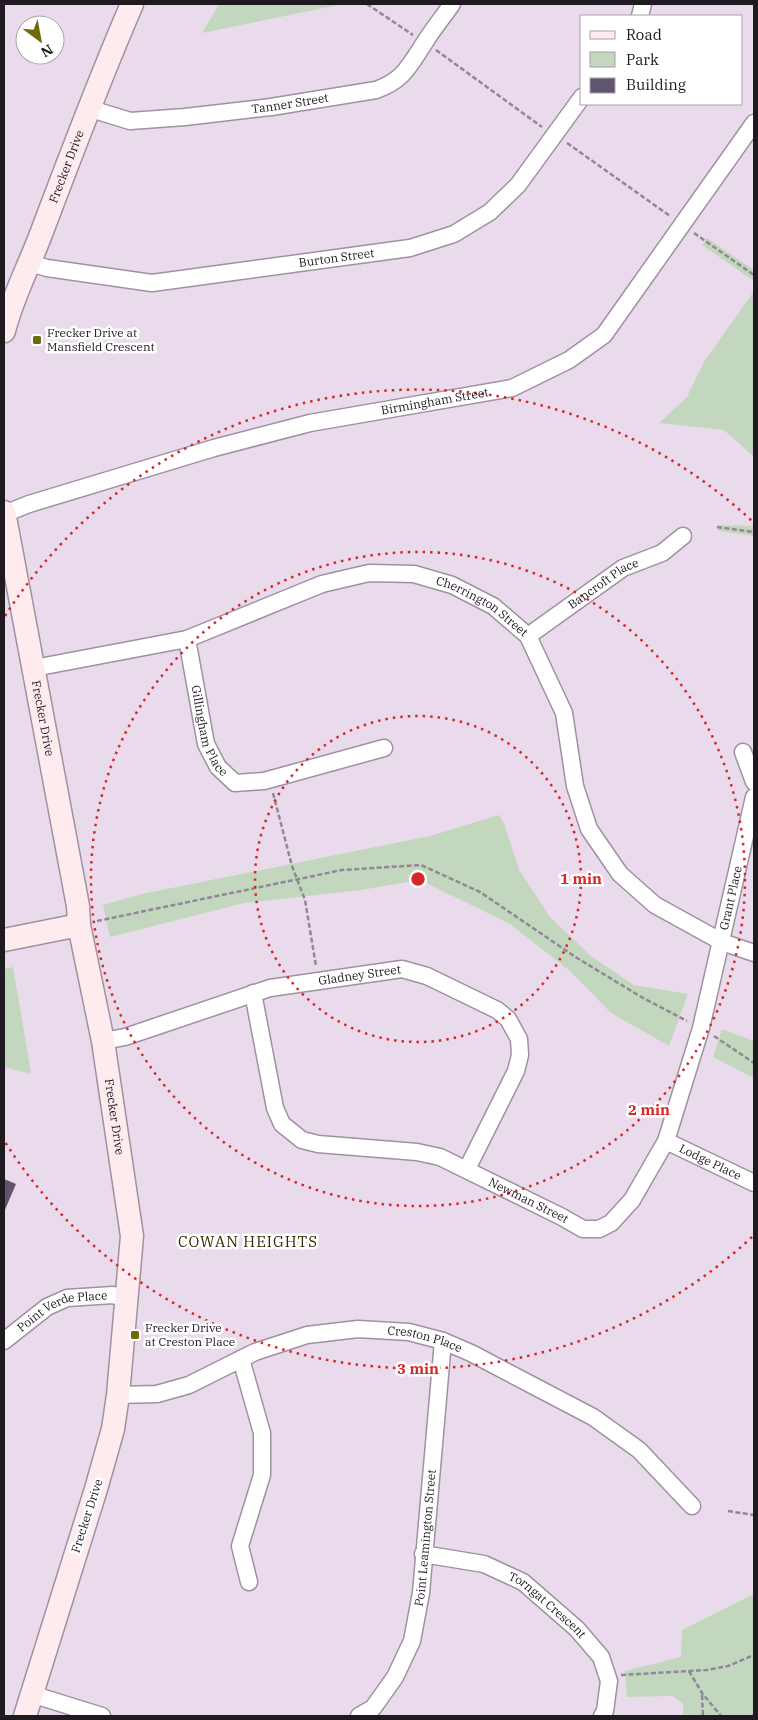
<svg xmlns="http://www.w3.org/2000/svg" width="758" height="1720" viewBox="0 0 758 1720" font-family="'IBM Plex Serif',serif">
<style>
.green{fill:#c2d7be}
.building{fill:#61546d}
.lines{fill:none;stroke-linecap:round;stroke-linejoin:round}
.street-casing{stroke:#9f91a1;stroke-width:19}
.secondary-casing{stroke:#9f91a1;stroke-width:25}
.path{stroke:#928794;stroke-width:2.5;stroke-dasharray:5 2.5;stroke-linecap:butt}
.street{stroke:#fff;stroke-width:16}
.secondary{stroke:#feebed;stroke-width:22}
.ring{fill:none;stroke:#d62828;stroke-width:2.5;stroke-dasharray:2.5 5}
.poi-dot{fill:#6e6b07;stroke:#fff;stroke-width:2}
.labels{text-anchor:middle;stroke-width:5;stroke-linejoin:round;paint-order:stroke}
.street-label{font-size:12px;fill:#1f1a20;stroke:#fff}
.poi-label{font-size:12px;fill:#1f1a20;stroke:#fff;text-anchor:start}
.quarter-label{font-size:15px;letter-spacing:1px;fill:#2f2d02;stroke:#fff}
.centre{fill:#d62828;stroke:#fff;stroke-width:2.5}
.ring-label{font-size:15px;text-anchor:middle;font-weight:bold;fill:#d62828;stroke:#fff;stroke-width:5;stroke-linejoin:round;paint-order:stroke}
</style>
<rect width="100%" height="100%" fill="#eadbec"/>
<g class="green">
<path d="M219 4H343L202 33Z"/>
<path d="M707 238 754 270V281L702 245Z"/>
<path d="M754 291V457L724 430 659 423 687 397 704 362Z"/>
<path d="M718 525 754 526V536L718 531Z"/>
<path d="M499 815 504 823 519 870 550 917 591 956 634 985 688 994 669 1046 611 1013 570 971 510 924 420 880 361 890 244 903 110 937 103 905 142 894 430 836Z"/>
<path d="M13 967 31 1073V1074L4 1067V969Z"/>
<path d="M722 1029 754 1041V1078L713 1057Z"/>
<path d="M754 1594V1716H683V1704L673 1696 627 1697 625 1671 681 1657 682 1630Z"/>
</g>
<path class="building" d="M4 1179 16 1184 4 1212Z"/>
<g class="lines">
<defs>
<g id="street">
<path d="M640 16 643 4"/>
<path id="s1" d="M88 108 130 121 185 117 271 107 376 90C404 80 409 66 425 42 433 29 443 17 452 4"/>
<path id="s2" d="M30 263 47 268 152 283 410 248 454 234 490 212 518 185 582 97"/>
<path id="s3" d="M4 514 29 504 214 448 310 423 512 388 569 360 604 335 754 123"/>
<path id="s4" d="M528 636 623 568 662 553 683 536"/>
<path id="s5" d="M187 639 206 744 218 767 235 783 264 781 384 748"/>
<path id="s6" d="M34 668 187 639 322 584 369 573 414 574 452 585 493 606 528 636 564 713 575 786 589 829 620 874 655 905 722 942 754 953"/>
<path d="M743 752 754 782"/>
<path id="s7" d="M253 993 275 1108 282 1124 302 1140 318 1144 417 1152 440 1157 562 1217 583 1229H599L611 1223 632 1200 666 1141 701 1028 754 797"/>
<path id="s8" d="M103 1041 125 1037 270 988 402 969 427 976 497 1010 508 1019 519 1039 520 1055 516 1071 467 1169"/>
<path id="s9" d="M666 1141 754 1183"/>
<path id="s10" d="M4 1341 47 1307 67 1298 113 1295 125 1299"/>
<path d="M241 1359 262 1433V1475L240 1546 249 1582"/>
<path id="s11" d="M118 1395 157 1394 189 1385 255 1352 307 1335 358 1329 409 1332 443 1341 471 1353 593 1417 639 1450 692 1506"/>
<path id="s12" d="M423 1554 484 1564 523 1582 577 1629 601 1657 609 1681 605 1711 602 1716"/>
<path d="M31 1694 102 1716"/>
<path id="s13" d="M359 1716 373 1708 395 1677 412 1641 421 1593 443 1341"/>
</g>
<g id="secondary">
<path id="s14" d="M4 331C12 298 29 266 41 234 70 157 99 80 132 4"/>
<path id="s15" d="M4 512 78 906 79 925 103 1041 132 1236 118 1395 113 1429 96 1489 25 1716"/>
<path d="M4 940 79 925"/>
</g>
</defs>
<use href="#street" class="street-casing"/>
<use href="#secondary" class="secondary-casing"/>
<g class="path">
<path d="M367 4 413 35"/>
<path d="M436 50 542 127"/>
<path d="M567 143 670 216"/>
<path d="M694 233 754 275"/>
<path d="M717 527 754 532"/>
<path d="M273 793 292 866 305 900 316 966"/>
<path d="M97 921 342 870 421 865 480 892 577 958 643 998 687 1021"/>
<path d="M714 1036 754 1063"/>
<path d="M728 1511 754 1515"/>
<path d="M689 1671 702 1693 721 1716"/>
<path d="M621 1675 707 1670 728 1666 754 1655"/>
<path d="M702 1695 703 1716"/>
<path d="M753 1716 754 1714"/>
</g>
<use href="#street" class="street"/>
<use href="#secondary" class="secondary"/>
</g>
<g class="ring">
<circle cx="418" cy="879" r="163"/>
<circle cx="418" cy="879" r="327"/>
<path d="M752 1237A490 490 0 0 1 5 1142M5 616A490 490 0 0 1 752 521"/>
</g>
<g class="poi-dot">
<rect x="32" y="335" width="10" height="10" rx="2.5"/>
<rect x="130" y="1330" width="10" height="10" rx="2.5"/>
</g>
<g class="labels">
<g class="street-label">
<text dy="4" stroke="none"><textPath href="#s1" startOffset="205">Tanner Street</textPath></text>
<text dy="4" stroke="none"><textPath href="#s14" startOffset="176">Frecker Drive</textPath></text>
<text dy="4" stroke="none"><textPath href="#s2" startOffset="310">Burton Street</textPath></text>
<text dy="4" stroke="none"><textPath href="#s3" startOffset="446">Birmingham Street</textPath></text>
<text dy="4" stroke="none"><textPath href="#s4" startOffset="92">Bancroft Place</textPath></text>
<text dy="4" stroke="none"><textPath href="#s6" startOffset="471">Cherrington Street</textPath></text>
<text dy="4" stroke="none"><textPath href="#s15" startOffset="210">Frecker Drive</textPath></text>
<text dy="4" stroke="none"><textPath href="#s5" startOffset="95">Gillingham Place</textPath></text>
<text dy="4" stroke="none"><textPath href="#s7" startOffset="840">Grant Place</textPath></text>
<text dy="4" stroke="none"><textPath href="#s8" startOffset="266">Gladney Street</textPath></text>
<text dy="4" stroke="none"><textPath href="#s15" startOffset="615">Frecker Drive</textPath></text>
<text dy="4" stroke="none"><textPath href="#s9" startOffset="49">Lodge Place</textPath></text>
<text dy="4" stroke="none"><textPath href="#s7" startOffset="398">Newman Street</textPath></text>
<text dy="4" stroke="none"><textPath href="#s10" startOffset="68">Point Verde Place</textPath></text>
<text dy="4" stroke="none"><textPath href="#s11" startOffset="320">Creston Place</textPath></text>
<text transform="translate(87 1516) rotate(-72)" y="4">Frecker Drive</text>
<text dy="4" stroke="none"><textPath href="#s13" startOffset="198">Point Leamington Street</textPath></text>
<text dy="4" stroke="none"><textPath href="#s12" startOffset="138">Torngat Crescent</textPath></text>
</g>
<g class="poi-label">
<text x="47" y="337">Frecker Drive at<tspan x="47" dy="14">Mansfield Crescent</tspan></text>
<text x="145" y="1332">Frecker Drive<tspan x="145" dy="14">at Creston Place</tspan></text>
</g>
<g class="quarter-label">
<text x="248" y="1247">COWAN HEIGHTS</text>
</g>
</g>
<circle cx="418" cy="879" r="8" class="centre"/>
<g class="ring-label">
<text x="581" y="884">1 min</text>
<text x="649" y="1115">2 min</text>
<text x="418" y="1374">3 min</text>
</g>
<rect width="758" height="1720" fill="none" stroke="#1f1a20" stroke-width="10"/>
<rect x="580" y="15" width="162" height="90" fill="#ffffff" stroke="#a5a3a6"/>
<rect x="590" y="31" width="25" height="8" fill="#feebed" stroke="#a5a3a6"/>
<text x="626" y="40" font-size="15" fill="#1f1a20">Road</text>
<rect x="590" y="52" width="25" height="15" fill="#c2d7be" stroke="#a5a3a6"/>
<text x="626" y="65" font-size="15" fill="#1f1a20">Park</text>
<rect x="590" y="78" width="25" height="15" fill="#61546d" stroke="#a5a3a6"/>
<text x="626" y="90" font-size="15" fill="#1f1a20">Building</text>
<g transform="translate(40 40) rotate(148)"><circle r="24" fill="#ffffff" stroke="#a5a3a6"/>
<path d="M0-4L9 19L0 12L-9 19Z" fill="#6e6b07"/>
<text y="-8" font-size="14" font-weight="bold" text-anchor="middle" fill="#1f1a20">N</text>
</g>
</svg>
